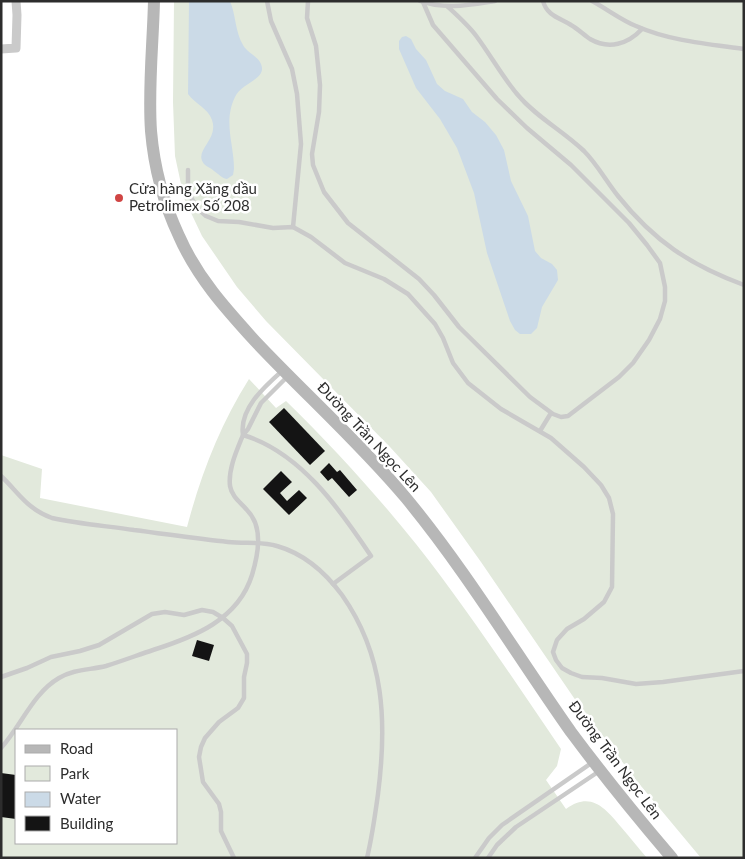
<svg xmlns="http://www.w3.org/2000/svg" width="745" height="859" viewBox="0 0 745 859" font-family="Lato,sans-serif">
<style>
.green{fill:#e2e9dc;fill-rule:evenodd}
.water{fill:#cbdae7}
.building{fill:#141414}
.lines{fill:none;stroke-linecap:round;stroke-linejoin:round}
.lane{stroke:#cacaca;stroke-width:4.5}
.street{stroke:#cacaca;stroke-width:9}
.secondary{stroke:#b7b7b7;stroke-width:12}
.poi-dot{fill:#d04544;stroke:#fff;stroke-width:2}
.labels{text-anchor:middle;stroke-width:5;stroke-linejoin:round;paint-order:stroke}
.poi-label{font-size:15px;fill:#2d2d2d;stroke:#fff;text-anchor:start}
.street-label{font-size:15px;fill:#2d2d2d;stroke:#fff}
</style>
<rect width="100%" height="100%" fill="#fff"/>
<g class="green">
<path d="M174 1H744V858H701L636 780 574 698 481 562 431 492 390 447 266 321 237 287 202 236 184 198 175 156 173 102Z"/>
<path d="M249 379 276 408 286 401C332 446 376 494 416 544 468 610 514 680 561 749L557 766 546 780 566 809C591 791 605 808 621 827 630 837 638 848 647 858H1V455L42 469 40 498 187 527C201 474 220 425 249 379ZM16 730H176V843H16Z"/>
</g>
<g class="water">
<path d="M189 1H230C236 15 235 32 243 45 248 54 261 57 262 68 263 80 241 84 235 97 223 122 234 144 234 169L233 175 227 179C221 178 219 174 214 171 211 168 207 167 204 164 193 150 219 140 212 120 208 108 195 104 188 94Z"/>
<path d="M406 36 411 39 416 49 426 60 437 84 445 91 463 99 472 112 485 122 496 135 504 150 511 181 528 216 535 251 541 258 552 264 557 270 558 280 542 307 537 328 531 334H520L515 330 510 321 487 253 474 193 457 148 440 119 416 88 399 49V41L402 37Z"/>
</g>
<g class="building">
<path d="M284 408 325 451 310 465 269 422Z"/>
<path d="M329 463 337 472 340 470 357 490 349 497 332 478 328 481 320 472Z"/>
<path d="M281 471 292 482 280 493 287 501 299 490 307 498 289 515 263 489Z"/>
<path d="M197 640 214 645 209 661 192 656Z"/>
<path d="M1 773 16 775V819L1 817Z"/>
</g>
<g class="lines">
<g class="lane">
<path d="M267 1 271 21 292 69 297 94 301 144 293 227"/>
<path d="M308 1 307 18 316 46 320 85 319 112 312 154 313 165 324 192 348 223 419 279 434 295 459 327 530 397 553 414 561 417 568 416 619 377 633 363 649 340 660 319 665 301V287L660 263 647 245 629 223 571 165 527 128 497 99 433 25 423 2"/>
<path d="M420 1C445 10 469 5 495 1"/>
<path d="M543 1C547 16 560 18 571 25 578 29 584 35 590 39 609 50 628 44 642 29"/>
<path d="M592 1C607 9 621 20 636 26 670 41 708 44 744 49"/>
<path d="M448 7C459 17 469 26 477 37 491 56 502 76 517 94 536 117 562 130 584 151 597 164 606 181 618 196 654 241 690 265 744 285"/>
<path d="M188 170V186L191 197 197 208 206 216 218 221 239 222 273 228 293 227 311 237 345 263 384 279 408 294 435 324 443 338 453 363 468 383 501 409 551 438 584 467 601 485 609 498 613 514 612 587 604 602 584 619 567 629 557 640 553 652 556 660 562 668 571 673 582 677 602 678 636 684 663 682 744 671"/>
<path d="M282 371C264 387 239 409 243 435L248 429 261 403 287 377"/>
<path d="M540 431 551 413"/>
<path d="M1 476C19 493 27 509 52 518 79 524 107 526 134 530 166 534 197 539 228 542 245 544 261 541 277 546 305 554 325 572 342 595 385 656 387 723 378 794 375 816 372 837 367 858"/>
<path d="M1 677 27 668 51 657 80 651 99 645 152 614 165 612 184 615 202 610 213 612 223 618 232 626 247 654V663L244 677V698L238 708 219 722 205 738 201 747 199 757 203 782 219 804 221 812V831L234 858"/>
<path d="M1 748C21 726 33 693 59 678 74 669 90 670 106 666 122 661 138 655 153 650 194 637 238 620 252 575 258 555 264 527 247 510 240 502 232 497 230 486 228 469 237 450 243 435 300 452 339 508 371 556L333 584"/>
<path d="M475 858 489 838 502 825 593 762"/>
<path d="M488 858 497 845 516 827 598 772"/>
</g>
<path class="street" d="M1 49 16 48 17 15 16 1"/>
<path class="secondary" d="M154 1C153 44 148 88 151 131 154 167 164 204 179 236 197 277 225 308 255 341 304 393 360 443 406 498 467 572 516 654 571 732 603 775 637 817 672 858"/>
</g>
<circle class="poi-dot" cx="119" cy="198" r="5"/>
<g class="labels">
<g class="poi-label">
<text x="129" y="194">Cửa hàng Xăng dầu<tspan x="129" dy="17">Petrolimex Số 208</tspan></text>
</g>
<g class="street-label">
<text transform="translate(369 437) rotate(47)" y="5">Đường Trần Ngọc Lên</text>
<text transform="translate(615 760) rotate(53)" y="5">Đường Trần Ngọc Lên</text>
</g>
</g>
<rect width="745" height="859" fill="none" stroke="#2d2d2d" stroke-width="5"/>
<rect x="15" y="729" width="162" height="115" fill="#ffffff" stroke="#ababab"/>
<rect x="25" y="745" width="25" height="8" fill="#b7b7b7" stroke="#ababab"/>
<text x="60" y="754" font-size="15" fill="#2d2d2d">Road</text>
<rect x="25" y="766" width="25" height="15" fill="#e2e9dc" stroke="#ababab"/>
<text x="60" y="779" font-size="15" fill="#2d2d2d">Park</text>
<rect x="25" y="792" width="25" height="15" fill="#cbdae7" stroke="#ababab"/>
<text x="60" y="804" font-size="15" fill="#2d2d2d">Water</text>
<rect x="25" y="816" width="25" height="15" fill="#141414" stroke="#ababab"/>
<text x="60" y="829" font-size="15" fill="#2d2d2d">Building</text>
</svg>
